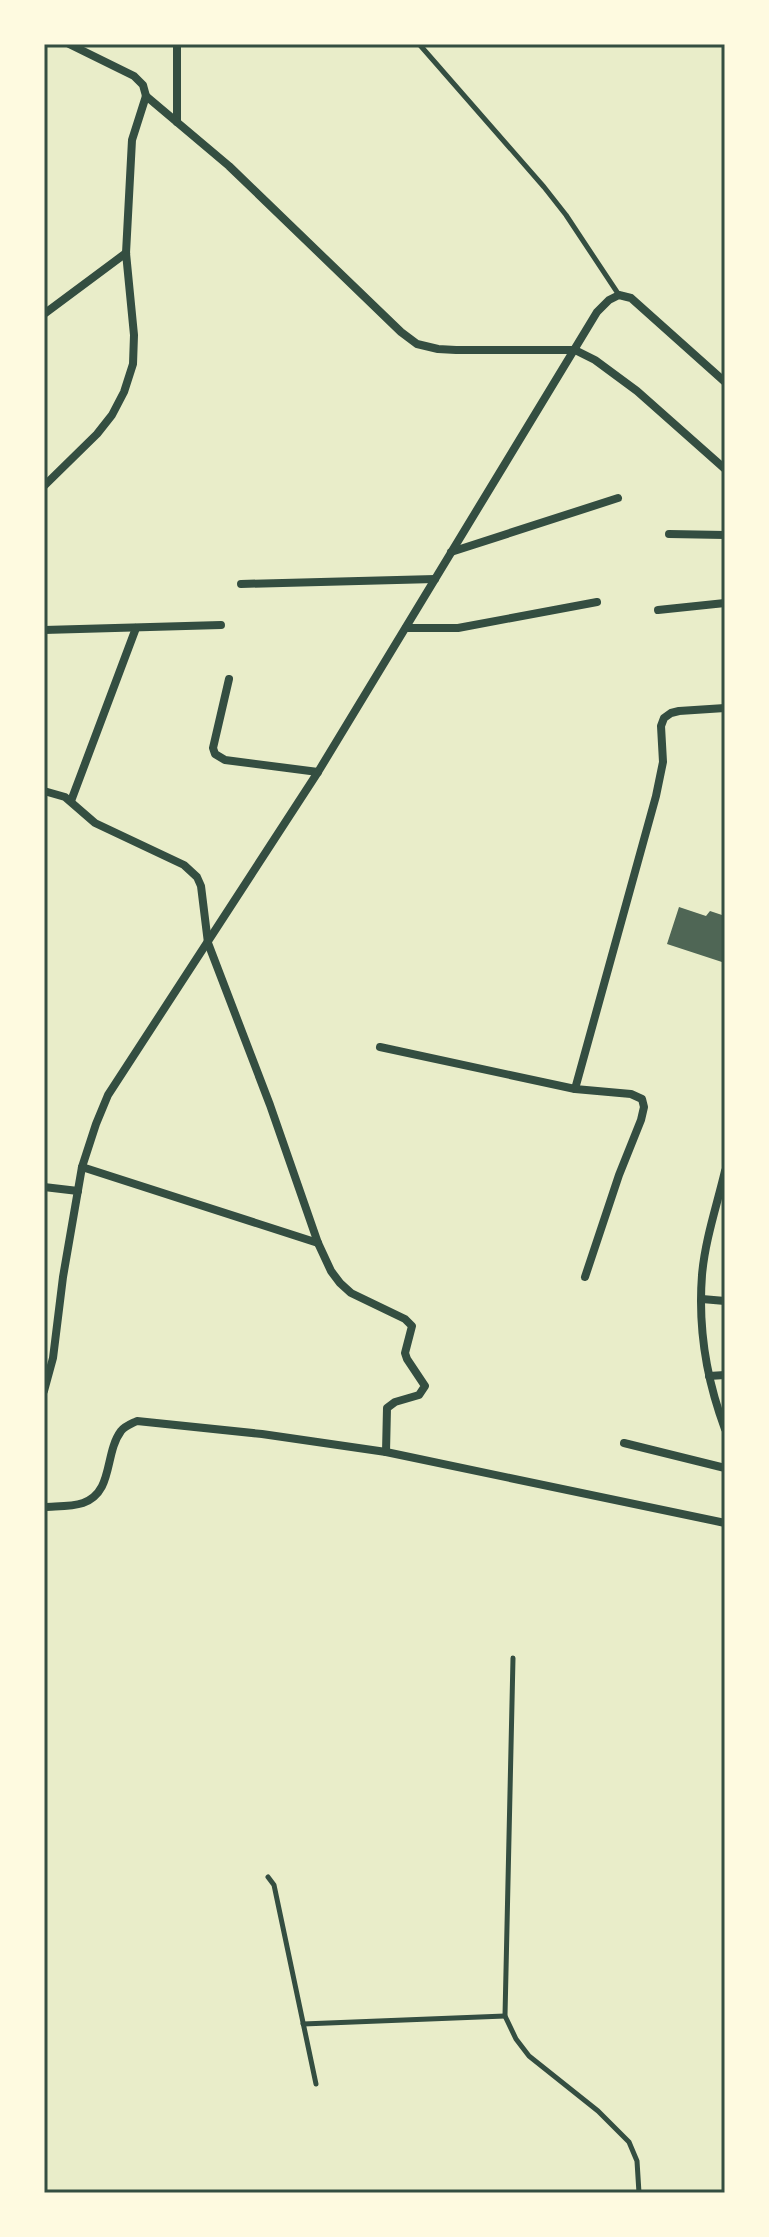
<svg xmlns="http://www.w3.org/2000/svg" width="769" height="2237" viewBox="0 0 769 2237" font-family="'PT Sans',sans-serif">
<style>
.building{fill:#4f6655}
.lines{fill:none;stroke-linecap:round;stroke-linejoin:round}
.service{stroke:#344e41;stroke-width:5}
.minor{stroke:#344e41;stroke-width:8}
.neatline{fill:none;stroke:#344e41;stroke-width:3}
</style>
<rect width="100%" height="100%" fill="#e9edc9"/>
<path class="building" d="M679 907 706 916 710 911 725 916V963L667 944Z"/>
<g class="lines">
<g class="service">
<path d="M419 44 544 187 566 215 619 295"/>
<path d="M513 1658 505 2016 516 2039 529 2056 598 2111 629 2142 637 2161 639 2193"/>
<path d="M268 1877 274 1885 316 2084"/>
<path d="M303 2024 505 2016"/>
</g>
<g class="minor">
<path d="M177 44V122"/>
<path d="M146 96 229 166 401 332 417 344 438 349 456 350H575L595 360 637 391 725 469"/>
<path d="M44 314 126 253"/>
<path d="M44 486 97 434 112 415 124 392 133 364 134 335 126 253 132 140 146 96 143 85 134 76 69 44"/>
<path d="M669 534 725 535"/>
<path d="M451 552 618 498"/>
<path d="M241 584 435 579"/>
<path d="M658 610 725 603"/>
<path d="M406 628H458L597 602"/>
<path d="M44 630 221 625"/>
<path d="M229 679 213 748 215 754 225 760 318 772"/>
<path d="M44 791 65 797 95 823 184 865 197 877 201 886 208 943 270 1105 318 1243 331 1271 340 1283 351 1293 405 1319 412 1326 405 1353 407 1359 425 1386 419 1395 395 1402 387 1408 386 1452"/>
<path d="M71 801 136 628"/>
<path d="M380 1047 575 1089 631 1094 642 1099 644 1107 641 1120 619 1175 585 1277"/>
<path d="M575 1089 656 796 663 762 661 726 664 718 671 713 679 711 725 708"/>
<path d="M82 1167 318 1243"/>
<path d="M725 1171C717 1205 705 1240 702 1275 698 1327 707 1381 725 1429"/>
<path d="M44 1187 78 1191"/>
<path d="M702 1299 725 1301"/>
<path d="M709 1376 725 1375"/>
<path d="M44 1391 53 1358 63 1277 82 1167 96 1124 108 1095 318 772 597 312 609 300 619 295 631 298 725 382"/>
<path d="M624 1443 725 1468"/>
<path d="M44 1507C56 1506 71 1507 83 1503 114 1492 104 1454 121 1431 125 1426 131 1424 137 1421L262 1434 386 1452 725 1523"/>
</g>
</g>
<rect width="769" height="2237" fill="none" stroke="#fefae0" stroke-width="92"/>
<rect x="46" y="46" width="677" height="2145" class="neatline"/>
</svg>
